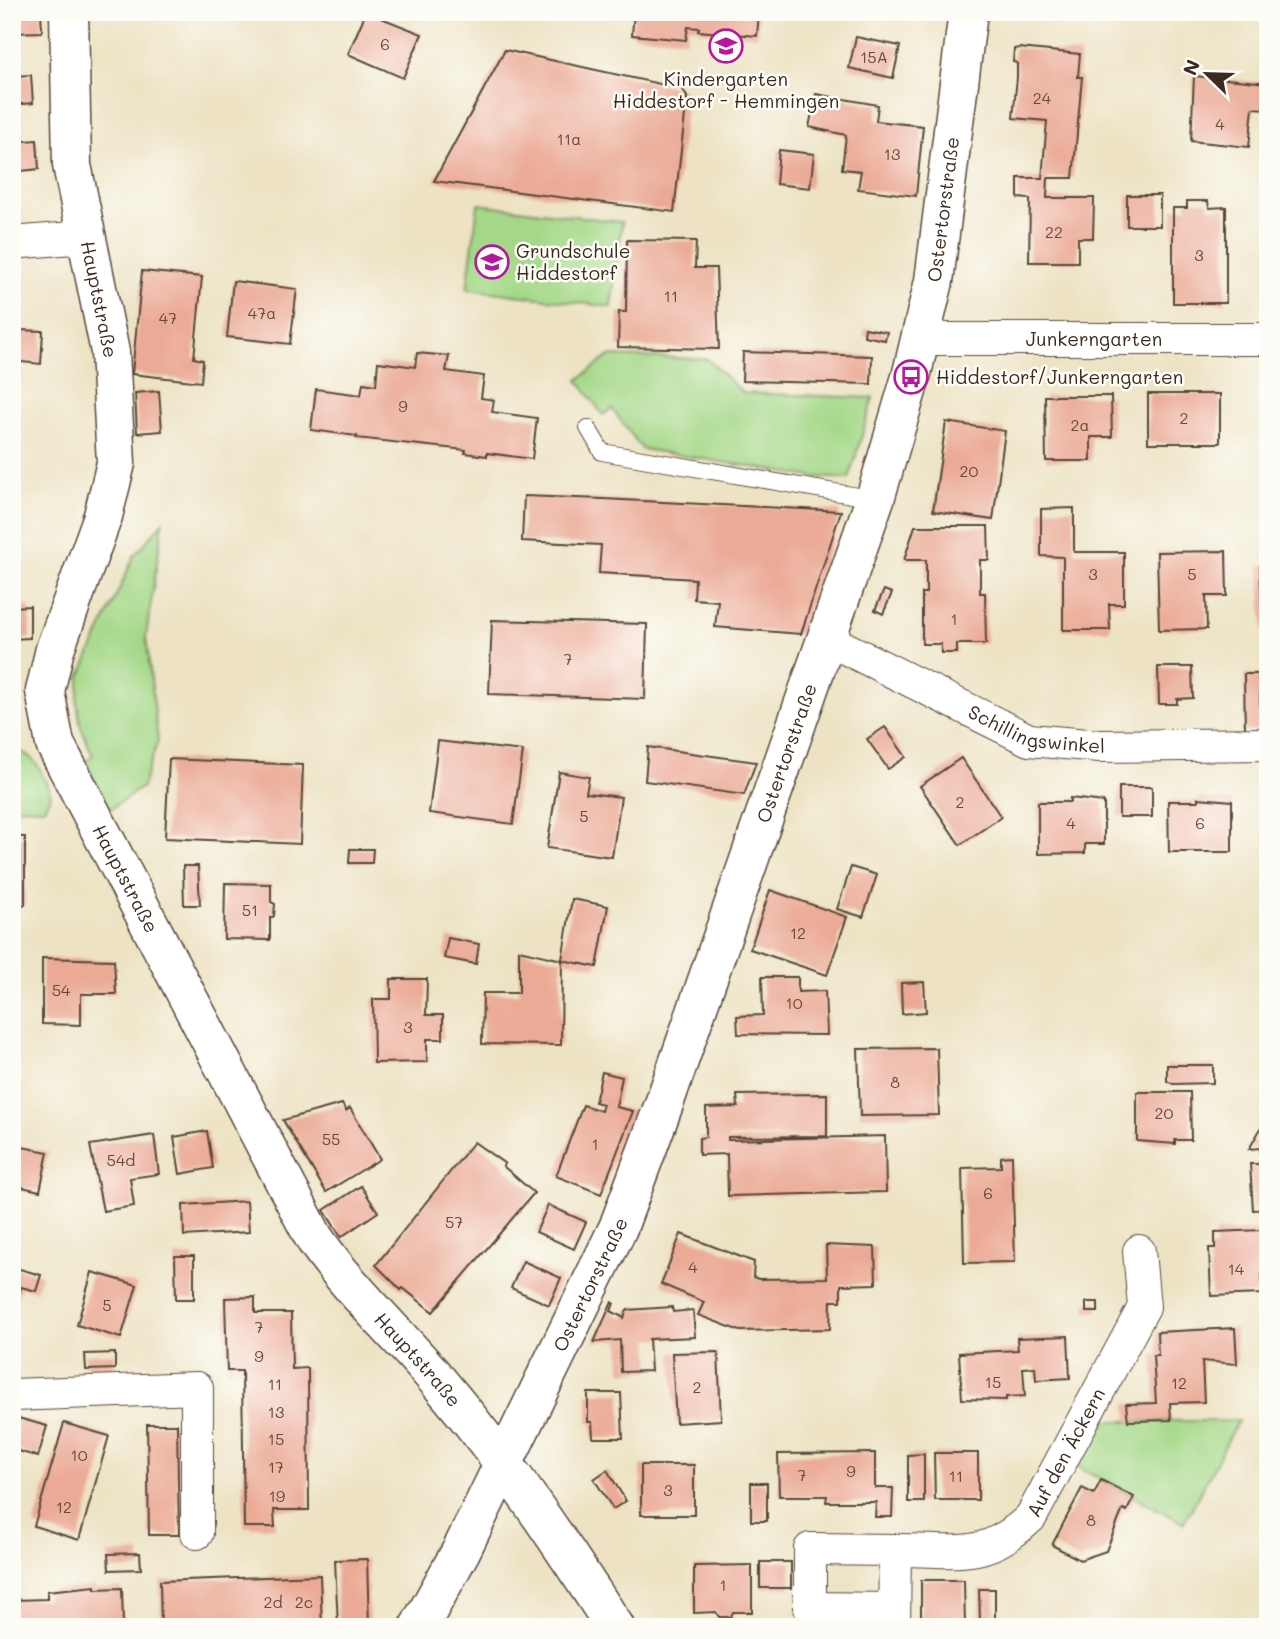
<svg xmlns="http://www.w3.org/2000/svg" width="1280" height="1639" viewBox="0 0 1280 1639" font-family="Mali,sans-serif">
<style>
.green{fill:#a4d888;stroke:#708153;stroke-width:2}
.building{fill:#ebaa96}
.lines{fill:none;stroke-linecap:round;stroke-linejoin:round}
.lane-casing{stroke:#564637;stroke-width:18}
.street-casing{stroke:#564637;stroke-width:34}
.secondary-casing{stroke:#564637;stroke-width:41}
.lane{stroke:#fff;stroke-width:16}
.street{stroke:#fff;stroke-width:32}
.secondary{stroke:#fff;stroke-width:38}
.labels{text-anchor:middle;stroke-width:5;stroke-linejoin:round;paint-order:stroke}
.number-label{font-size:16px;fill:#674a3c}
.poi-label{font-size:19px;fill:#3b2a1e;stroke:#fdfcf7;text-anchor:start}
.street-label{font-size:19px;fill:#3b2a1e;stroke:#fdfcf7}
</style>
<rect width="100%" height="100%" fill="#fdfcf7"/>
<filter id="ink" filterUnits="userSpaceOnUse"><feTurbulence type="fractalNoise" baseFrequency=".0143" numOctaves="2"/><feDisplacementMap in="SourceGraphic" scale="14" xChannelSelector="R" yChannelSelector="G"/><feConvolveMatrix kernelMatrix="1 2 1 2 8 2 1 2 1" color-interpolation-filters="sRGB"/></filter>
<filter id="wash" filterUnits="userSpaceOnUse"><feTurbulence type="fractalNoise" baseFrequency=".00686" numOctaves="4" result="noise"/><feDisplacementMap in="SourceGraphic" scale="28" xChannelSelector="R" yChannelSelector="G"/><feGaussianBlur stdDeviation="1.57" result="paint"/><feColorMatrix in="noise" values="0 0 0 0 0 0 0 0 0 0 0 0 0 0 0 0 0 1.4 0 .05"/><feComposite in="paint" operator="in"/></filter>
<g filter="url(#wash)">
<rect width="100%" height="100%" fill="#ede3c4"/>
<g class="green">
<path d="M478 204 622 222 611 307 467 289Z"/>
<path d="M609 356 707 359 743 393 873 398 849 479 813 477 642 449 612 409 603 415 578 380Z"/>
<path d="M163 522 146 636 158 741 142 787 109 810 85 761 93 756 81 727 77 703 80 677 134 556Z"/>
<path d="M12 751C35 749 44 777 51 795L44 808 12 807Z"/>
<path d="M1100 1421H1238L1184 1523 1076 1466Z"/>
</g>
<g id="blocks">
<g class="building">
<path d="M12 12H41L42 32 12 33Z"/>
<path d="M366 12 422 34 403 78 348 54Z"/>
<path d="M634 12H759L757 36 698 31 699 28 688 27 686 40 632 35Z"/>
<path d="M856 37 900 46 893 78 849 68Z"/>
<path d="M1019 48 1080 54 1078 77H1082L1073 178H1048L1047 198H1094L1093 238H1078V262H1029L1030 199 1018 198V178H1042L1047 121 1013 118 1017 77V63L1013 62 1014 49Z"/>
<path d="M505 50 683 89 687 97 674 212 434 181Z"/>
<path d="M31 75 33 103 12 105V76Z"/>
<path d="M1194 76 1268 83V109L1253 108 1249 147 1191 141Z"/>
<path d="M816 94 878 105 876 121 923 126 916 196 858 189 861 171 842 169 846 135 809 127Z"/>
<path d="M37 140 39 169 12 172V142Z"/>
<path d="M779 150 814 154 810 188 776 184Z"/>
<rect x="1127" y="195" width="33" height="31"/>
<path d="M1187 201H1208L1209 208 1226 207V303H1173V208H1187Z"/>
<path d="M627 240 696 241 695 268H716L719 349 618 347 619 312H626Z"/>
<path d="M142 271 202 277 194 358 203 360 201 382 132 374Z"/>
<path d="M233 281 297 289 290 344 227 337Z"/>
<path d="M12 295H18L17 330 43 331 41 364 12 361Z"/>
<path d="M865 328 887 332 885 340 864 336Z"/>
<path d="M743 352 872 356 871 384 742 381Z"/>
<path d="M417 353 449 356 446 371 484 376 481 398 494 400 492 412 537 418 532 459 487 453V456L465 453 466 450 356 438 357 436 311 430 316 389 361 395 363 383 376 385 378 362 415 367Z"/>
<path d="M159 391 162 431 137 433 135 393Z"/>
<rect x="1148" y="394" width="72" height="49"/>
<path d="M1045 396H1111L1112 437H1091V461H1046Z"/>
<path d="M946 422 1005 431 993 520 933 511Z"/>
<path d="M524 496 603 499 841 511 801 634 715 627 718 601 694 599 695 579 599 573 601 545 522 541Z"/>
<path d="M1074 508V552H1124V604H1109L1110 630H1063V557L1041 556V509Z"/>
<path d="M915 526H988L989 560H980V593H985L986 644H957V653H941V644H922V593H926V560H904Z"/>
<path d="M1226 551 1227 596H1206L1207 629 1159 630 1157 552Z"/>
<path d="M1268 565V631H1263L1260 566Z"/>
<path d="M884 590 892 593 883 614 875 610Z"/>
<path d="M30 606V638L12 639V607Z"/>
<path d="M492 620 647 624 645 699 489 694Z"/>
<path d="M1158 667H1192L1193 698 1177 699V704H1159Z"/>
<path d="M1244 674H1260V704H1268V730L1245 731Z"/>
<path d="M885 727 906 757 888 769 867 739Z"/>
<path d="M438 741 523 751 513 824 429 813Z"/>
<path d="M648 747 756 762 744 795 645 781Z"/>
<path d="M961 758 1001 817 960 845 920 786Z"/>
<path d="M169 759 303 765 300 844 165 838Z"/>
<path d="M559 772 589 777 586 793 621 797 612 857 547 848Z"/>
<rect x="1119" y="787" width="33" height="30"/>
<rect x="1265" y="787" width="3" height="55"/>
<path d="M1070 798 1104 802V844H1085V853L1038 854V802H1070Z"/>
<path d="M1198 798 1232 801V852H1169L1168 801H1198Z"/>
<rect x="12" y="837" width="13" height="68"/>
<path d="M350 849H373L372 863H349Z"/>
<path d="M183 866H198L200 905H184Z"/>
<path d="M851 867 877 875 863 917 837 909Z"/>
<path d="M225 883 271 884V902L275 904 274 916 270 918V940L224 939Z"/>
<path d="M770 890 847 917 827 975 750 949Z"/>
<path d="M572 899 608 906 597 967 562 960 561 1045 482 1044 483 993H519V950L562 960Z"/>
<path d="M448 938 479 944 476 964 444 958Z"/>
<path d="M42 958 114 960 116 994H81V1025L42 1024Z"/>
<path d="M762 977H798V992L825 991 827 1035 738 1034 737 1016 763 1015Z"/>
<path d="M391 979H427L426 1015H443V1039H427V1062L374 1063 373 999H391Z"/>
<path d="M924 982 926 1012 902 1014 901 983Z"/>
<path d="M937 1048 939 1115 860 1116 858 1049Z"/>
<path d="M1167 1065H1213V1083L1173 1084 1167 1081Z"/>
<path d="M602 1072 622 1077 616 1107 633 1111 601 1194 556 1176 583 1105 601 1111 603 1104 595 1102Z"/>
<path d="M1137 1092H1190L1191 1140H1175V1144L1137 1141Z"/>
<path d="M827 1094V1136L728 1137V1140L885 1136 886 1192 728 1196 727 1154 699 1155V1138L706 1137V1108L738 1107 737 1095Z"/>
<path d="M342 1104 346 1111 350 1108 380 1159 326 1192 283 1120Z"/>
<path d="M1268 1120V1209L1253 1210 1250 1164H1261L1260 1148 1249 1149 1265 1121Z"/>
<path d="M207 1131 213 1168 180 1174 174 1137Z"/>
<path d="M154 1135 159 1174 130 1178 134 1206 103 1211 90 1145Z"/>
<path d="M474 1142 505 1164 503 1166 534 1193 433 1312 403 1288 401 1290 376 1265Z"/>
<path d="M12 1145 48 1152 40 1191 12 1185Z"/>
<path d="M1012 1156 1015 1262 964 1263 962 1168 1001 1167V1157Z"/>
<path d="M361 1186 378 1212 341 1237 324 1210Z"/>
<path d="M247 1201 249 1232 184 1236 183 1205Z"/>
<path d="M548 1205 586 1222 574 1249 536 1232Z"/>
<path d="M1262 1230V1294L1211 1296 1209 1248H1215V1232Z"/>
<path d="M681 1234 754 1262 753 1277 759 1279 827 1278 826 1245 875 1247 876 1284 841 1285V1301H831L830 1329 740 1331 698 1315 704 1302 661 1284Z"/>
<path d="M175 1256H194V1299H176Z"/>
<path d="M523 1261 561 1278 549 1305 511 1288Z"/>
<path d="M12 1267 41 1275 36 1291 21 1287 13 1314Z"/>
<path d="M92 1272 137 1285 121 1338 77 1325Z"/>
<path d="M255 1297V1313H291L292 1369 308 1368 309 1510H274L275 1527H244L242 1371H227L225 1298Z"/>
<path d="M612 1302 614 1303 611 1311 624 1318 627 1310 672 1307 673 1312 693 1310 695 1337 649 1339 651 1371 621 1372 620 1340 594 1342Z"/>
<rect x="1086" y="1302" width="12" height="10"/>
<path d="M1235 1328 1237 1364 1202 1361 1204 1402 1170 1403 1171 1420 1128 1421 1126 1404 1156 1403 1153 1355H1158L1157 1332Z"/>
<path d="M1068 1336 1070 1378 1036 1380 1035 1367 1023 1368 1025 1396 1006 1397V1400L962 1399 959 1353 1018 1350 1017 1338Z"/>
<path d="M718 1352 721 1420 676 1423 672 1353Z"/>
<path d="M115 1353V1369L86 1370 85 1354Z"/>
<path d="M588 1393H621L623 1438H593L592 1422H588Z"/>
<path d="M18 1418 47 1426 38 1457 12 1449Z"/>
<path d="M64 1423 109 1436 79 1540 34 1526Z"/>
<path d="M147 1424H177L179 1535H149Z"/>
<path d="M875 1453V1488H893L892 1517H875L876 1502H826L827 1496H779L778 1454Z"/>
<path d="M934 1453H978V1500H935Z"/>
<path d="M924 1454V1502H908V1455Z"/>
<rect x="641" y="1465" width="53" height="50"/>
<path d="M607 1470 626 1501 613 1509 594 1479Z"/>
<path d="M1101 1480 1134 1497 1127 1511 1123 1509 1106 1551 1080 1560 1052 1545 1082 1488 1094 1494Z"/>
<rect x="751" y="1483" width="16" height="38"/>
<path d="M140 1553 141 1569 109 1570 108 1554Z"/>
<path d="M367 1559 369 1627H338L335 1560Z"/>
<rect x="760" y="1562" width="31" height="26"/>
<path d="M752 1565V1612H733L731 1617H719L716 1612 694 1613V1566Z"/>
<path d="M320 1575 322 1627H161L160 1581Z"/>
<path d="M921 1580H964L965 1627H921Z"/>
<path d="M95 1586V1589L122 1588 123 1627H12V1592H15V1600L47 1599V1591Z"/>
<path d="M979 1589H995V1621H980Z"/>
</g>
</g>
</g>
<g filter="url(#ink)">
<use href="#blocks" fill-opacity="0" stroke="#564637" stroke-width="2"/>
<g class="lines">
<defs>
<path id="lane" d="M588 428 602 452 875 499"/>
<g id="street">
<path d="M12 243 85 237"/>
<path id="s1" d="M921 339H1268"/>
<path id="s2" d="M825 638 1029 740 1100 746 1268 744"/>
<path d="M12 1395 197 1388V1533"/>
<path d="M894 1609 810 1608V1549L895 1550"/>
<path id="s3" d="M894 1627 895 1550C956 1549 983 1563 1031 1517L1144 1307 1139 1251"/>
</g>
<g id="secondary">
<path id="s4" d="M69 12 72 165 110 352 116 463 103 516 55 649 45 691 55 744 314 1238C350 1290 396 1332 437 1380 503 1457 560 1542 615 1627"/>
<path id="s5" d="M419 1627 461 1551 618 1228 664 1104 875 499 911 377 934 281 968 12"/>
</g>
</defs>
<use href="#lane" class="lane-casing"/>
<use href="#street" class="street-casing"/>
<use href="#secondary" class="secondary-casing"/>
<use href="#lane" class="lane"/>
<use href="#street" class="street"/>
<use href="#secondary" class="secondary"/>
</g>
</g>
<defs>
<symbol id="school-ring" viewBox="-11 -11 22 22"><circle r="9.5" fill="#fdfcf7" stroke="#b5179e" stroke-width="1.5"/><path d="M0-5L7-2L0 1L-7-2ZM-4 1L0 2.5L4 1V4Q0 6-4 4Z" fill="#b5179e"/></symbol>
<symbol id="bus-ring" viewBox="-11 -11 22 22"><circle r="9.5" fill="#fdfcf7" stroke="#b5179e" stroke-width="1.5"/><path d="M-5-6H5V4H4V6H2V4H-2V6H-4V4H-5ZM-3.5-4V0h7V-4ZM-3.5 1.2v1.5H-2V1.2ZM2 1.2v1.5H3.5V1.2Z" fill="#b5179e"/></symbol>
</defs>
<g fill-rule="evenodd">
<use href="#school-ring" x="707" y="27" width="38" height="38"/>
<use href="#school-ring" x="473" y="243" width="38" height="38"/>
<use href="#bus-ring" x="892" y="358" width="38" height="38"/>
</g>
<g class="labels">
<g class="number-label">
<text x="385" y="50">6</text>
<text x="874" y="63">15A</text>
<text x="1042" y="104">24</text>
<text x="1220" y="130">4</text>
<text x="569" y="145">11a</text>
<text x="892" y="160">13</text>
<text x="1054" y="238">22</text>
<text x="1199" y="261">3</text>
<text x="671" y="302">11</text>
<text x="262" y="319">47a</text>
<text x="168" y="324">47</text>
<text x="403" y="412">9</text>
<text x="1184" y="424">2</text>
<text x="1080" y="431">2a</text>
<text x="969" y="477">20</text>
<text x="1093" y="580">3</text>
<text x="1192" y="580">5</text>
<text x="954" y="625">1</text>
<text x="568" y="665">7</text>
<text x="960" y="808">2</text>
<text x="584" y="822">5</text>
<text x="1071" y="829">4</text>
<text x="1200" y="829">6</text>
<text x="250" y="916">51</text>
<text x="798" y="939">12</text>
<text x="61" y="996">54</text>
<text x="794" y="1009">10</text>
<text x="408" y="1033">3</text>
<text x="895" y="1088">8</text>
<text x="1164" y="1119">20</text>
<text x="331" y="1145">55</text>
<text x="595" y="1150">1</text>
<text x="121" y="1166">54d</text>
<text x="988" y="1199">6</text>
<text x="454" y="1228">57</text>
<text x="693" y="1273">4</text>
<text x="1236" y="1275">14</text>
<text x="107" y="1311">5</text>
<text x="259" y="1333">7</text>
<text x="259" y="1362">9</text>
<text x="993" y="1388">15</text>
<text x="1179" y="1389">12</text>
<text x="275" y="1390">11</text>
<text x="697" y="1393">2</text>
<text x="276" y="1418">13</text>
<text x="276" y="1445">15</text>
<text x="79" y="1461">10</text>
<text x="276" y="1473">17</text>
<text x="851" y="1477">9</text>
<text x="802" y="1481">7</text>
<text x="956" y="1482">11</text>
<text x="668" y="1496">3</text>
<text x="277" y="1502">19</text>
<text x="64" y="1513">12</text>
<text x="1091" y="1526">8</text>
<text x="723" y="1591">1</text>
<text x="273" y="1608">2d</text>
<text x="304" y="1608">2c</text>
</g>
<g class="poi-label">
<text x="726" y="86" text-anchor="middle">Kindergarten<tspan x="726" dy="22">Hiddestorf - Hemmingen</tspan></text>
<text x="516" y="258">Grundschule<tspan x="516" dy="22">Hiddestorf</tspan></text>
<text x="936" y="384">Hiddestorf/Junkerngarten</text>
</g>
<g class="street-label">
<text dy="7" stroke="none"><textPath href="#s5" startOffset="1517">Ostertorstraße</textPath></text>
<text dy="7" stroke="none"><textPath href="#s4" startOffset="290">Hauptstraße</textPath></text>
<text dy="7" stroke="none"><textPath href="#s1" startOffset="173">Junkerngarten</textPath></text>
<text dy="7" stroke="none"><textPath href="#s2" startOffset="233">Schillingswinkel</textPath></text>
<text dy="7" stroke="none"><textPath href="#s5" startOffset="950">Ostertorstraße</textPath></text>
<text dy="7" stroke="none"><textPath href="#s4" startOffset="900">Hauptstraße</textPath></text>
<text dy="7" stroke="none"><textPath href="#s5" startOffset="383">Ostertorstraße</textPath></text>
<text dy="7" stroke="none"><textPath href="#s4" startOffset="1466">Hauptstraße</textPath></text>
<text dy="7" stroke="none"><textPath href="#s3" startOffset="296">Auf den Äckern</textPath></text>
</g>
</g>
<rect width="1280" height="1639" fill="none" stroke="#fdfcf7" stroke-width="42"/>
<g transform="translate(1207 74) rotate(293)" stroke="#fdfcf7" stroke-width="5" paint-order="stroke">
<path d="M0-5L12 26L0 18L-12 26Z" fill="#3b2a1e"/>
<text y="-10" font-size="19" font-weight="bold" text-anchor="middle" fill="#3b2a1e">N</text>
</g>
</svg>
